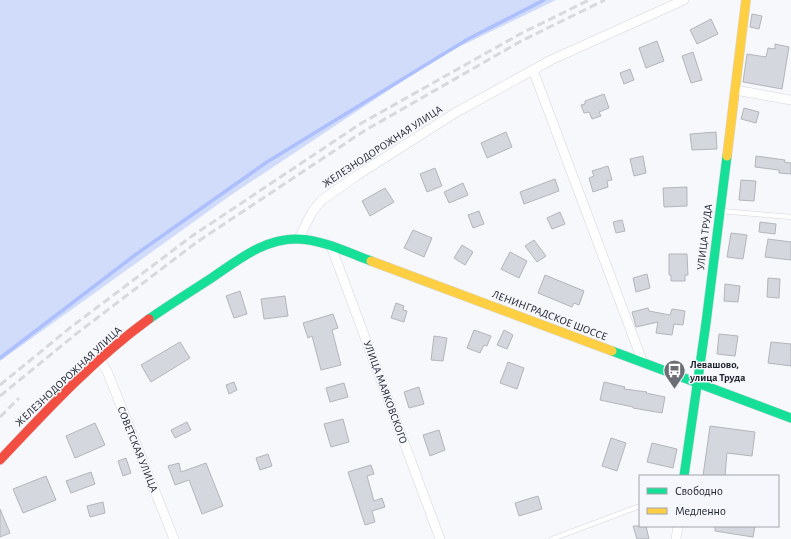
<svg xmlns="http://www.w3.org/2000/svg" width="791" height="539" viewBox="0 0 791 539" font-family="'Alegreya Sans',sans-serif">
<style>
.green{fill:#d1dbfa}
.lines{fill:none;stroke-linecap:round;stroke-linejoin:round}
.stream{stroke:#adc0fd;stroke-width:3.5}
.building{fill:#d4d7dd;stroke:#b3b5bb}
.lane-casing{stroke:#d4d6dd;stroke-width:5.5}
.street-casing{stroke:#d4d6dd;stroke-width:10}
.fast-casing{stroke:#d4d6dd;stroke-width:10}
.slow-casing{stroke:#d4d6dd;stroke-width:10}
.jam-casing{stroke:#d4d6dd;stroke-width:10}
.lane{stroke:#fefefe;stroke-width:4.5}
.street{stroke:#fefefe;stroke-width:9}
.fast{stroke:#16e098;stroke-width:9}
.slow{stroke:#ffcf43;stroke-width:9}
.jam{stroke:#f24e42;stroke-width:9}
.rail{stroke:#d8d9db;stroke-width:3;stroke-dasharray:8 4;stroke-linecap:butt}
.labels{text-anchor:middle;stroke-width:3;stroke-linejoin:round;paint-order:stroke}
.street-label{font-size:11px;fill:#21242e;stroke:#f5f7fc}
.poi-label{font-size:11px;font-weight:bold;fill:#21242e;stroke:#f5f7fc;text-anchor:start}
</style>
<rect width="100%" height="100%" fill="#f6f8fb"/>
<path class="green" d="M0 0H556L440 56 231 195 0 361Z"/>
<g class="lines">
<path class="stream" d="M0 358 135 255 267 162 468 39 544 0"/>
</g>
<g class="building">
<path d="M752 14 762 16 759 29 750 27Z"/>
<path d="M711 19 718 34 697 44 690 30Z"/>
<path d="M657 41 664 61 646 68 639 48Z"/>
<path d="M775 44 789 47 782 89 743 82 747 54 766 57 768 48 775 49Z"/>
<path d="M693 52 702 80 691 83 682 56Z"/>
<path d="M630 69 634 80 624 84 620 73Z"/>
<path d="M604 94 609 108 599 112 601 116 592 119 589 112 584 113 581 105 585 104V101Z"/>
<path d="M744 108 759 112 756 123 741 119Z"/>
<path d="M506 132 512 147 487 158 481 143Z"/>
<path d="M716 132 717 149 692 150 690 134Z"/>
<path d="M643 156 646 173 634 176 630 159Z"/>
<path d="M756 156 785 160 784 162 791 163V174L779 173V170L755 167Z"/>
<path d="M608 166 612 180 607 181 608 187 593 192 589 178 594 176 592 171Z"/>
<path d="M435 168 442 186 427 192 420 174Z"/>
<path d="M555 179 559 191 524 204 520 192Z"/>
<path d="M741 180 756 181 754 201 739 200Z"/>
<path d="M463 183 468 195 449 203 444 192Z"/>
<path d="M687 187V206L664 207 663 188Z"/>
<path d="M385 188 394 202 370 216 362 201Z"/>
<path d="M479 211 484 224 473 228 468 215Z"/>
<path d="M560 212 565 224 552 229 547 218Z"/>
<path d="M622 220 625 231 616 233 613 222Z"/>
<path d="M760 222 776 224 775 234 759 232Z"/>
<path d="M413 230 432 238 424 257 404 248Z"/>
<path d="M731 233 747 235 743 259 727 257Z"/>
<path d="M768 239 791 242V260L765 257Z"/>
<path d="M534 240 546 256 537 262 525 246Z"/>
<path d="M462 245 473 252 465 265 454 258Z"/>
<path d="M510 252 527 261 519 278 501 269Z"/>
<path d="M669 254H687L688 275H685V281H671V275H669Z"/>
<path d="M647 274 650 288 636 292 633 278Z"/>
<path d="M545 275 584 291 579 305 574 303 572 307 538 293Z"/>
<path d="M768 278 780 279 779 298 767 297Z"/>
<path d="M725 284 740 286 738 302 724 301Z"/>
<path d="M240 291 247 314 234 318 226 296Z"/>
<path d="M285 296 288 316 264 319 261 299Z"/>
<path d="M396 303 404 306 403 310 407 311 404 322 391 318Z"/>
<path d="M648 308 649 311 670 315 672 309 685 311 683 325 674 324 672 335 656 333 658 322 636 327 632 312Z"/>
<path d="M333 314 338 328 332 330 341 365 321 370 312 336 308 338 303 323Z"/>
<path d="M474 330 491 336 487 346 484 345 480 353 467 348Z"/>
<path d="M504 330 513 335 507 349 497 345Z"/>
<path d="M719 334 738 336 735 356 717 354Z"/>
<path d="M434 336 447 338 443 361 431 360Z"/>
<path d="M180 342 190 358 151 382 141 365Z"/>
<path d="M771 342 791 344V366L768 363Z"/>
<path d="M508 362 524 368 517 389 500 383Z"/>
<path d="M234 382 237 390 229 394 226 385Z"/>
<path d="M604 382 625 387 624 389 647 392 646 393 665 397 662 413 633 408V407L600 400Z"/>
<path d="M344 383 348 397 330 402 326 388Z"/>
<path d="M419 387 424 404 409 408 404 392Z"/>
<path d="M343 419 349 442 331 447 324 424Z"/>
<path d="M187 422 191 430 175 438 171 430Z"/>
<path d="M95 423 105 445 75 458 66 436Z"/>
<path d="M710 426 755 432 752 456 727 453 725 476H703Z"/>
<path d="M439 430 445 450 430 456 423 435Z"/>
<path d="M611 438 626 443 617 471 602 466Z"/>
<path d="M652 443 677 449 673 468 647 462Z"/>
<path d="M268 454 272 466 260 470 256 458Z"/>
<path d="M126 458 131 473 123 476 118 461Z"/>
<path d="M179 463 181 472 206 463 223 506 202 514 189 480 175 485 168 466Z"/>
<path d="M371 465 374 474 367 476 374 501 382 498 385 507 372 511 375 522 365 525 348 472Z"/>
<path d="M91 472 95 484 71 493 66 481Z"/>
<path d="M46 476 56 500 23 513 13 489Z"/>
<path d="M538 496 542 509 519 516 515 503Z"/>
<path d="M103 502 105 513 90 517 87 506Z"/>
<path d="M0 509 10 533 0 537Z"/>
<path d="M633 526H646L649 539H637Z"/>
<path d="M715 526H755L753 537 715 531Z"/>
</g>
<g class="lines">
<defs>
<g id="lane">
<path d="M721 211 791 217"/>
<path d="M552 539 640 506"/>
</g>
<g id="street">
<path d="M533 70 643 363"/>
<path d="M735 90 791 100"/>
<path d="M299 238 312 212 322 200 356 176 455 113 551 60 684 0"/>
<path d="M331 246 440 539"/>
<path d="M100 360 107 371 174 539"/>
<path d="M676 539 678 526"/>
</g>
<g id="fast">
<path d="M149 319C169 305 190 292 210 279 237 261 264 238 298 239 323 240 347 252 371 261"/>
<path d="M612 351 791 418"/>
<path d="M684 476 706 323 727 156"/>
</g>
<g id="slow">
<path d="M727 156 746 0"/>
<path d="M371 261 612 351"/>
</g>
<path id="jam" d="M0 460C47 410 94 359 149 319"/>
</defs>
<use href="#lane" class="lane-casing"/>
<use href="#street" class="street-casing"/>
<use href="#fast" class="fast-casing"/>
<use href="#slow" class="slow-casing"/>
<use href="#jam" class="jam-casing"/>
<use href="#lane" class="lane"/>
<use href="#street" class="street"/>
<use href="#fast" class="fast"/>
<use href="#slow" class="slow"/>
<use href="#jam" class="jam"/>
<g class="rail">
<path d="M0 385 71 327 192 236 360 124 520 34 589 0"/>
<path d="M0 396 76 334 197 242 364 131 523 40 605 0"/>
<path d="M0 417 19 398"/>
</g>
</g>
<defs>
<symbol id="bus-pin" viewBox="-11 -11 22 30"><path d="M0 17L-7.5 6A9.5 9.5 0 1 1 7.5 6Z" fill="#6c6e76" stroke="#f5f7fc"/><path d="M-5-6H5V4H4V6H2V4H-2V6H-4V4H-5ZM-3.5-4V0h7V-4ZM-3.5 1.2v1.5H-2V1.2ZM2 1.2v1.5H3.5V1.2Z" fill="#fff"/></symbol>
</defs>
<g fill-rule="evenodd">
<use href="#bus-pin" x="662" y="358" width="25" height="34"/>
</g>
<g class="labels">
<g class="street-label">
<text transform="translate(382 146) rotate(-33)" y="4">ЖЕЛЕЗНОДОРОЖНАЯ УЛИЦА</text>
<text transform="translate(704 237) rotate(-83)" y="4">УЛИЦА ТРУДА</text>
<text transform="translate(550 315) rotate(21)" y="4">ЛЕНИНГРАДСКОЕ ШОССЕ</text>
<text transform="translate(68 376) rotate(-43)" y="4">ЖЕЛЕЗНОДОРОЖНАЯ УЛИЦА</text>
<text transform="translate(386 392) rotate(70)" y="4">УЛИЦА МАЯКОВСКОГО</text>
<text transform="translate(138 449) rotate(68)" y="4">СОВЕТСКАЯ УЛИЦА</text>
</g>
<g class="poi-label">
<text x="690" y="368">Левашово,<tspan x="690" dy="13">улица Труда</tspan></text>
</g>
</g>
<rect x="639" y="475" width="140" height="52" fill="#f5f7fc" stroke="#a0a3aa"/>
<rect x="647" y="488" width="20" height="6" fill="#16e098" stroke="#a0a3aa"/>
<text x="675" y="495" font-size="12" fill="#21242e">Свободно</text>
<rect x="647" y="508" width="20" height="6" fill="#ffcf43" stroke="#a0a3aa"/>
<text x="675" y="515" font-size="12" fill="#21242e">Медленно</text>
</svg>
